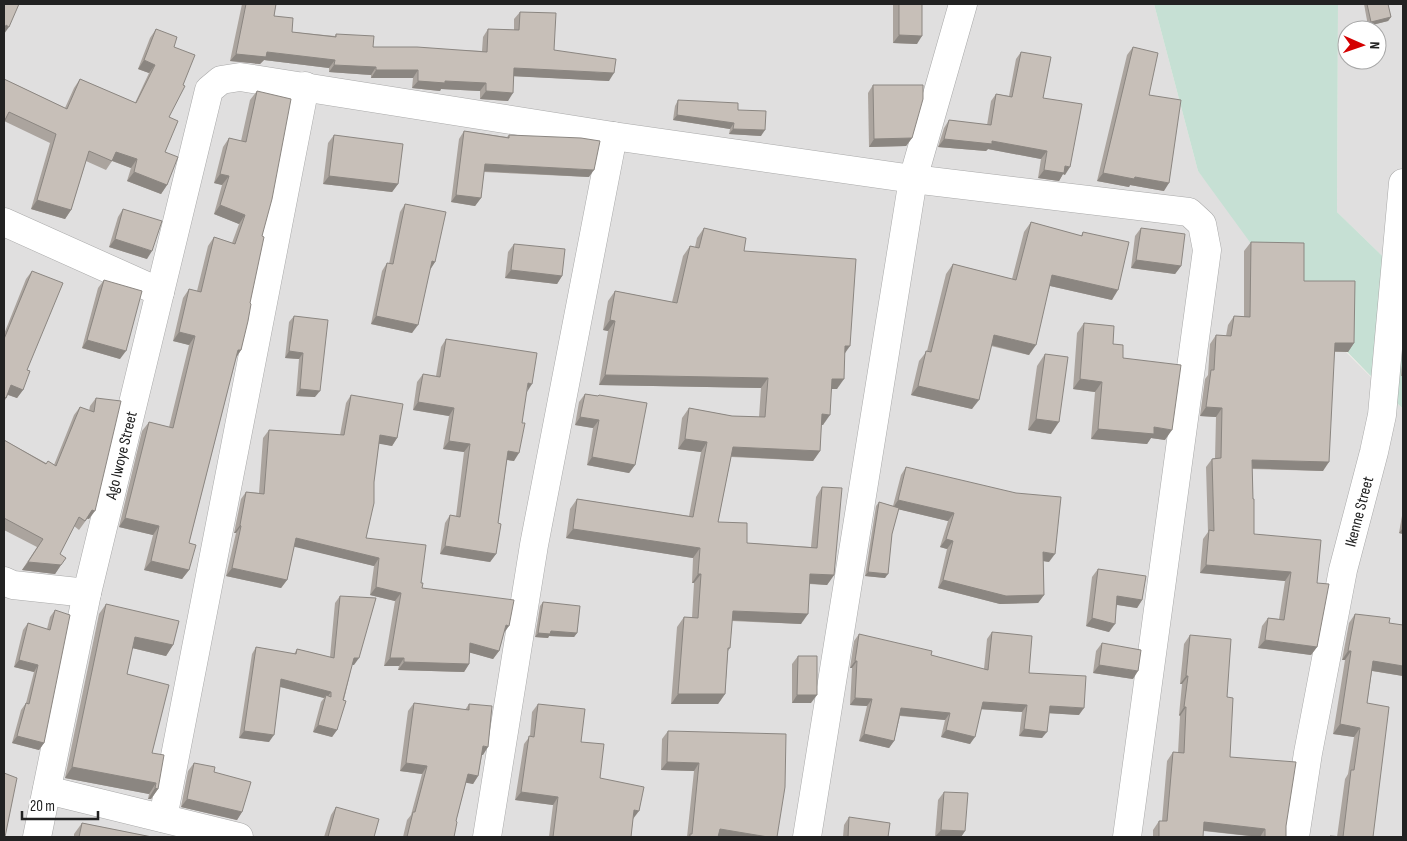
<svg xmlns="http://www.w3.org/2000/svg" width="1407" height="841" viewBox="0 0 1407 841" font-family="'Sofia Sans Condensed',sans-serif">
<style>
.residential{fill:#e0dfdf;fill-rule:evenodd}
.wetland{fill:#c6e0d4}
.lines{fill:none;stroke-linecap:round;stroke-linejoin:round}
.minor-casing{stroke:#a9a9a9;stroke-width:29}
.minor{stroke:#fff;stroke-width:28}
.wall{fill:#aba49e}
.shaded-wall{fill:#8b8681}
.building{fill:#c7bfb8;stroke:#8b8681}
.labels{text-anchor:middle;stroke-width:4;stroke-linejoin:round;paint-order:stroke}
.street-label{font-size:16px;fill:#222;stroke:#fff}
</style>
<rect width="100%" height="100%" fill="#f2efe9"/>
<g class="residential">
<path d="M4 4H1154L1198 171 1329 335 1403 409V837H4Z"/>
<path d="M1338 4H1403V276L1337 212ZM1347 30H1377V60H1347Z"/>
</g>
<path class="wetland" d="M1154 4H1338L1337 212 1403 276V409L1279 282 1198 171Z"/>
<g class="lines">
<defs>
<g id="minor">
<path d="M4 222 160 292"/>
<path d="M4 581 13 585 87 593"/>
<path d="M47 790 239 837"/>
<path d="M163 818 305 86"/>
<path id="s1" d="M37 837 87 593 209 90 221 80 240 77 613 136 913 179 1189 212 1202 224 1207 250 1127 837"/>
<path d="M487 837 534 545 613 136"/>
<path d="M807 837 913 179 963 4"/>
<path id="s2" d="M1295 837 1308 753 1343 570 1374 452 1382 415 1403 183"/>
</g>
</defs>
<use href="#minor" class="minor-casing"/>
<use href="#minor" class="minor"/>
</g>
<g class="wall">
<path d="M242 4H276L274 16 292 32 335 36 336 34 373 47 482 51 483 37 488 29 514 30V19L520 12 554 50 609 81 514 76 508 101 480 99V91L441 89 440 91 412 88 413 78H371V75L329 72V68L264 60 260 64 230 61Z"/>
<path d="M893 4H922L917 44 893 43Z"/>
<path d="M1364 4H1388L1391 17 1388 21 1368 26Z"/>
<path d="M156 29 174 47 169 117 165 152 167 185 161 194 127 181 131 168 112 161 106 170 86 161 71 210 65 219 31 209 50 143 4 121V79L65 108 74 88 80 79 135 103 149 73 138 69 150 38Z"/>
<path d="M1133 47 1149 95 1164 191 1130 185 1129 187 1097 181 1127 55Z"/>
<path d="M1021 52 1043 98 1065 175 1063 174 1059 181 1038 178 1041 159 988 149 986 151 938 147 944 128 949 120 987 125 991 101 996 94 1009 96 1016 59Z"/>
<path d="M873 85 912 138 906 146 869 147 868 93Z"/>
<path d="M257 91 262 236 241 350 236 358 189 543V570L182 579 144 570 153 535 119 527 142 431 149 422 169 427 189 345 173 341 183 298 189 289 197 291 208 246 214 237 232 243 239 224 214 214 222 185 214 183 223 147 229 138 241 141 250 100Z"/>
<path d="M678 100 738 110 761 136 729 134 730 129 673 120 675 106Z"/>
<path d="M464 131 507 137 509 135 589 177 484 172 481 198 475 206 451 202 459 139Z"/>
<path d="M334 135 398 184 392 192 323 184 328 143Z"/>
<path d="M405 204 435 262 430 269 412 333 371 324 382 271 387 263 389 264 400 212Z"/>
<path d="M123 209 147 259 109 247 118 217Z"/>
<path d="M1031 222 1081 236 1083 232 1112 300 1050 286 1029 355 991 346 972 409 911 395 919 361 927 351 946 274 953 264 1012 279 1024 232Z"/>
<path d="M704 228 744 251 844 354 837 389H832L823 425H821L820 451 813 461 731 457 718 522 747 543 811 547 816 497 822 487 834 575 827 585 809 584 801 624 732 621 730 648 728 651 725 694 718 704H671L677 627 684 617 692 618 694 583H692L693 558 566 538 570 509 577 499 689 516 701 452 678 449 682 418 689 408 732 416 759 417 761 388 599 385 608 331 603 330 608 301 615 291 672 302 683 256 690 246 695 247 697 238Z"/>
<path d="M1141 228 1181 266 1175 274 1131 268 1135 236Z"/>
<path d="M1251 242 1304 281 1354 343 1348 352H1334L1323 471 1252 469 1254 534 1317 583V647L1311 655 1258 648 1262 626 1268 618 1279 619 1285 581 1200 573 1203 539 1208 532 1206 467 1212 459 1215 458 1216 417 1200 416 1205 379 1208 375 1210 344 1216 335 1226 336 1228 325 1234 316 1244 317V251Z"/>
<path d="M514 244 562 276 557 284 505 278 508 252Z"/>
<path d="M32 271 27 370 23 390 17 398 8 395 4 402V334L26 279Z"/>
<path d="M104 280 120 359 82 348 98 288Z"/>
<path d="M294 316 315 397 296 396 299 359 285 358 289 322Z"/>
<path d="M1084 323 1113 344 1123 358 1165 440 1151 438 1147 444 1091 439 1095 392 1073 389 1077 333Z"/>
<path d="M446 339 526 392 514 461 507 460 498 523 496 554 490 562 440 554 445 523 450 515 456 516 464 452 443 449 449 416 413 410 417 382 423 374 436 376 441 347Z"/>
<path d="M1045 354 1051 434 1028 430 1037 366Z"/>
<path d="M1403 354V376H1401Z"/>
<path d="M585 394 598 396 599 395 635 465 629 473 587 465 593 428 575 425 579 402Z"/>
<path d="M351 395 397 438 392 446 379 443 366 538 421 583 422 588 504 633 499 651 493 659 469 652V664L464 672 398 670 399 666H384L395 601 370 595 374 566 294 546 287 580 281 588 226 576 236 533H234L241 499 246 492 259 493 263 438 269 430 340 435 346 403Z"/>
<path d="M96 398 89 519H87L79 530 74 526 60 554 61 565 55 574 22 570 37 547 4 530V440L46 463 54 465 74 415 80 407 89 411 90 406Z"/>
<path d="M906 467 1049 562 1043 561 1044 595 1038 603 1000 604 938 588 947 549 940 547 948 521 898 509 892 534 885 578 865 576 876 506 879 502 893 506 901 475Z"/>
<path d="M1403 510V534L1399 533Z"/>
<path d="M1098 569 1142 600 1137 608 1117 605 1109 632 1086 626 1092 577Z"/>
<path d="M340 596 354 665H352L337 730 332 737 313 732 321 702 324 698 280 687 269 742 239 738 252 654 256 647 294 654 297 649 330 657 335 603Z"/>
<path d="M543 602 577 633 574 637 549 636 548 638 535 637 540 606Z"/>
<path d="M106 604 173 645 166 656 132 648 127 674 152 753 158 789 151 799H148L149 794 65 778 99 614Z"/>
<path d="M55 610 44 743 39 750 12 743 21 710 26 703 34 672 14 667 23 630 28 623 47 629 50 617Z"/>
<path d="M1355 614 1389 623 1403 676 1372 671 1367 703 1373 837H1329L1330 836 1337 837 1345 779 1348 774 1354 737 1333 734 1345 660H1342L1349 623Z"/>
<path d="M992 632 1029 673 1079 715 1049 713 1042 738 1019 736 1022 712 981 709 970 744 941 737 945 720 900 716 894 741 889 748 859 741 867 706 850 705 852 668H850L854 641 859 634 931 655 984 669 987 639Z"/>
<path d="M1190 635 1227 697 1230 757 1286 826V837H1258L1203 831V837H1153V830L1159 821H1162L1167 761 1173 752 1178 753 1180 716 1179 715 1182 684H1180L1184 644Z"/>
<path d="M1102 643 1133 679 1093 673 1096 651Z"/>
<path d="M798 656 811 703H792V664Z"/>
<path d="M414 703 465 710 469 704 483 755H482L478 776 473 784 466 782 456 821 454 837H403L407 820 411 815 422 774 400 771 408 711Z"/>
<path d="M538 704 581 742 600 778 633 819 631 837H549L553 805 515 800 524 744 530 736 532 712Z"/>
<path d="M668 731 777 837H687L694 771 661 770 662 739Z"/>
<path d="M194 763 214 772 242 812 237 820 181 807 188 771Z"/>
<path d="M944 792 965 831 961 837H935L938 800Z"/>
<path d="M336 807 374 837H324L331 815Z"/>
<path d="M849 817 888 837H843L844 825Z"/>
<path d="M82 823 152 837H74V834Z"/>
</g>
<g class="shaded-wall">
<path d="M1391 17 1388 21 1368 26 1371 22Z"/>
<path d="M6 25 9 27 4 34V29Z"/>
<path d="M899 35 922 36 917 44 893 43Z"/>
<path d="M267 52 335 60 329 68 264 60 260 64 230 61 236 54Z"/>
<path d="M144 60 155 65 149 73 138 69Z"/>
<path d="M334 65 376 67 371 75 329 72Z"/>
<path d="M514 68 614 73 609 81 509 76Z"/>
<path d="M376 70H418L413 78H371Z"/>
<path d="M418 81H445L486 83 480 91 441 89 440 91 412 88Z"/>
<path d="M486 91 513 93 508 101 480 99Z"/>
<path d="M677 115 734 123 730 129 673 120Z"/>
<path d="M733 129 765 130 761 136 729 134Z"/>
<path d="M912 138 906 146 869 147 874 139Z"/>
<path d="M944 139 992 141 1047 151 1041 159 988 149 986 151 938 147Z"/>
<path d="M116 152 137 159 131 168 110 160Z"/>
<path d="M485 164 594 170 589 177 480 171Z"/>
<path d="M1065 166 1070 167 1065 175 1063 174 1059 181 1038 178 1044 170Z"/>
<path d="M134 172 167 185 161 194 127 181Z"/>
<path d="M1103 173 1135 177 1169 183 1164 191 1130 185 1129 187 1097 181Z"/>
<path d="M220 174 229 176 222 185 214 183Z"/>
<path d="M329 176 398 184 392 192 323 184Z"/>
<path d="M456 195 481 198 475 206 451 202Z"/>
<path d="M37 200 71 210 65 219 31 209Z"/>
<path d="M220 205 245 215 239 224 214 214Z"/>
<path d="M115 239 152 251 147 259 109 247Z"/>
<path d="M1136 260 1181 266 1175 274 1131 268Z"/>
<path d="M432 261 435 262 430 270Z"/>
<path d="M511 270 562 276 557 284 505 278Z"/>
<path d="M1052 275 1118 290 1112 300 1046 285Z"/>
<path d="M376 316 418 325 412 333 371 324Z"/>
<path d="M610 320 615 321 608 331 603 330Z"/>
<path d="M179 332 195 336 189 345 173 341Z"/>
<path d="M994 335 1036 345 1029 355 987 344Z"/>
<path d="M87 340 126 351 120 359 82 348Z"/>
<path d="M1335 343H1354L1348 352 1329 351Z"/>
<path d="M845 346H850L843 356Z"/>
<path d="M238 350H241L235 359Z"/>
<path d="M289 351 303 353 299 359 285 358Z"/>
<path d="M605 375 768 378 761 388 599 385Z"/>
<path d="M832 379H844L837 389H826Z"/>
<path d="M1080 379 1102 382 1095 392 1073 389Z"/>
<path d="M528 383 532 384 527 392Z"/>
<path d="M11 385 23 390 17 398 6 394Z"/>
<path d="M918 386 979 400 972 409 911 395Z"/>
<path d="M300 389 320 391 315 397 296 396Z"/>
<path d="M418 402 454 408 449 416 413 410Z"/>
<path d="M1206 407 1222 408 1216 417 1200 416Z"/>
<path d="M822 414 830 415 823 425 815 424Z"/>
<path d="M580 417 599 420 593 428 575 425Z"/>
<path d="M1036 419 1059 422 1051 434 1028 430Z"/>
<path d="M1154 427 1172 430 1165 440 1151 438 1147 444 1091 439 1098 429Z"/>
<path d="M380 435 397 438 392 446 375 443Z"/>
<path d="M685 439 707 442 701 452 678 449Z"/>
<path d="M449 441 470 444 464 452 443 449Z"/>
<path d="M733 447 820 451 813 461 726 456Z"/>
<path d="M508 451 519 453 514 461 503 459Z"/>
<path d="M592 457 635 465 629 473 587 465Z"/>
<path d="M1252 460 1329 462 1323 471 1245 468Z"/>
<path d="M898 500 954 513 948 521 893 508Z"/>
<path d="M92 510 95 511 89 519 86 518Z"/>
<path d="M125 518 159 526 153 535 119 527Z"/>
<path d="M240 525 241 526 236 533H234Z"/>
<path d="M1403 528V534L1399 533Z"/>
<path d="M573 529 700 548 693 558 566 538Z"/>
<path d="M296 538 379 558 374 566 291 546Z"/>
<path d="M946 539 953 541 947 549 940 547Z"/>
<path d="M445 546 496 554 490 562 440 554Z"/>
<path d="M1043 552 1055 554 1049 562 1037 560Z"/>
<path d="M151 561 189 570 182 579 144 570Z"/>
<path d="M28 562 61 565 55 574 22 570Z"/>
<path d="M1206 565 1291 572 1285 581 1200 573Z"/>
<path d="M232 568 287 580 281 588 226 576Z"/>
<path d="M868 572 888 574 885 578 865 576Z"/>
<path d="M698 574H701L694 583H692Z"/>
<path d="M810 574 834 575 827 585 803 583Z"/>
<path d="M943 580 1044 595 1038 603 1000 604 938 588Z"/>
<path d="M376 587 401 593 395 601 370 595Z"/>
<path d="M1117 596 1142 600 1137 608 1112 604Z"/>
<path d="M733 611 808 614 801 624 726 620Z"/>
<path d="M1092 618 1115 624 1109 632 1086 626Z"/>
<path d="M506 625 509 626 504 633Z"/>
<path d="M551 631 577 633 574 637 549 636 548 638 535 637 538 633Z"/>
<path d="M135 637 173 645 166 656 128 647Z"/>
<path d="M1265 640 1317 647 1311 655 1258 648Z"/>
<path d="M470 643 499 651 493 659 464 651Z"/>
<path d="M1348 651H1351L1345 660H1342Z"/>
<path d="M354 658H359L354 665H349Z"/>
<path d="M390 658H404L399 666H384Z"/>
<path d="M19 660 38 665 34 672 14 667Z"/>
<path d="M855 661H857L852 668H850Z"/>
<path d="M1373 661 1403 666V676L1367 670Z"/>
<path d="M404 662 469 664 464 672 398 670Z"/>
<path d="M1099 665 1138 671 1133 679 1093 673Z"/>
<path d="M1186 676H1188L1182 684H1180Z"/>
<path d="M281 679 331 692 326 699V695L324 698 277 686Z"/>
<path d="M678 694H725L718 704H671Z"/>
<path d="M797 695H817L811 703H792Z"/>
<path d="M855 698 872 699 867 706 850 705Z"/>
<path d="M983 702 1027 705 1022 712 978 709Z"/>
<path d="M1050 706 1084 708 1079 715 1045 713Z"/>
<path d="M1184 707H1186L1180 716 1179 715Z"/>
<path d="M901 708 950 713 945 720 896 715Z"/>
<path d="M1340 724 1360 728 1354 737 1333 734Z"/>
<path d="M318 725 337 730 332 737 313 732Z"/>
<path d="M1024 729 1047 732 1042 738 1019 736Z"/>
<path d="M946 730 975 737 970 744 941 737Z"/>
<path d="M244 731 274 735 269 742 239 738Z"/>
<path d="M864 734 894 741 889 748 859 741Z"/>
<path d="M17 736 44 743 39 750 12 743Z"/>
<path d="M483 746 488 747 483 755 477 754Z"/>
<path d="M667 762 699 763 694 771 661 770Z"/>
<path d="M406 763 427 766 422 774 400 771Z"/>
<path d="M72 767 156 783 149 794 65 778Z"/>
<path d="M468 774 478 776 473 784 462 782Z"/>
<path d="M155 788 158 789 151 799H148Z"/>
<path d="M521 792 558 797 553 805 515 800Z"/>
<path d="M187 799 242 812 237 820 181 807Z"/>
<path d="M634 810 639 811 633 819Z"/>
<path d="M1204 822 1265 829 1260 837 1198 830Z"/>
<path d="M720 829 768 837H717Z"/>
<path d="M941 830 965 831 961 837H935Z"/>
</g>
<g class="building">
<path d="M4 4H19L9 27 6 25 4 31Z"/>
<path d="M246 4H276L274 16 293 18 292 32 336 37V34L374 36 373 47H417L487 52 488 29 519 30 520 12 556 13 554 50 616 59 614 73 514 68 513 93 486 91V83L445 81V83L418 81V70H376V67L334 65 335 60 267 52 266 57 236 54Z"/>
<path d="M899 4H922V36L899 35Z"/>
<path d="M1367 4H1388L1391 17 1371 22Z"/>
<path d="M156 29 177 37 174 47 195 55 183 85 185 86 169 117 178 121 165 152 178 157 167 185 134 172 137 159 116 152 112 161 89 151 71 210 37 200 56 134 9 112 4 122V79L67 109 80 79 136 103 155 65 144 60Z"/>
<path d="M1133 47 1158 53 1149 95 1181 100 1169 183 1135 177 1134 179 1103 173Z"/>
<path d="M1021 52 1051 57 1043 98 1082 104 1070 167 1065 166 1064 173 1044 170 1047 151 992 141V144L944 139 949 120 991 125 996 94 1012 97Z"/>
<path d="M873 85H923V99L912 138 874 139Z"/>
<path d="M257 91 291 99 272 199 262 236 264 237 250 303 251 304 248 321 241 350H238L189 543 196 545 189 570 151 561 159 526 125 518 149 422 173 428 195 336 179 332 189 289 201 292 214 237 235 244 245 215 220 205 229 176 220 174 229 138 246 142Z"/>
<path d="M678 100 738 103V110L766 111 765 130 733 129 734 123 677 115Z"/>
<path d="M464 131 509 138V135L581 138 600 141 594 170 485 164 481 198 456 195Z"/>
<path d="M334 135 403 144 398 184 329 176Z"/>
<path d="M405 204 446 212 435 262 432 261 418 325 376 316 387 263 393 264Z"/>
<path d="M123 209 162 221 152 251 115 239Z"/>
<path d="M1031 222 1082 236 1083 232 1129 242 1118 290 1052 275 1036 345 994 335 979 400 918 386 926 351 931 352 953 264 1016 280Z"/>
<path d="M704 228 746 238 744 251 856 259 850 346H845L844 379H832L830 415 822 414 820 451 733 447 718 522 747 523V543L817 548 822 487 842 488 834 575 810 574 808 614 733 611 730 648H728L725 694H678L684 617 698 618 701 574H698L700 548 573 529 577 499 693 517 707 442 685 439 689 408 732 416 765 417 768 378 605 375 615 321 610 320 615 291 677 303 690 246 699 248Z"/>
<path d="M1141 228 1185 234 1181 266 1136 260Z"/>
<path d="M1251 242 1304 243V281H1355L1354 343H1335L1329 462 1252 460 1253 499H1254V534L1321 540 1317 583 1329 584 1317 647 1265 640 1268 618 1284 620 1291 572 1206 565 1209 530 1214 531 1212 459 1221 458 1222 408 1206 407 1211 370H1214L1216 335 1231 336 1234 316 1250 317Z"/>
<path d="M514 244 565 249 562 276 511 270Z"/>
<path d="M32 271 63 283 27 370 30 371 23 390 11 385 6 398 4 397V339Z"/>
<path d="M104 280 142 291 126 351 87 340Z"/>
<path d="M294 316 328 320 320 391 300 389 303 353 289 351Z"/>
<path d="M1084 323 1114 326 1113 344 1123 345V358L1181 365 1172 430 1154 427V434L1098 429 1102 382 1080 379Z"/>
<path d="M446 339 537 353 532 384 528 383 522 423H525L519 453 508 451 498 523 501 524 496 554 445 546 450 515 460 517 470 444 449 441 454 408 418 402 423 374 440 377Z"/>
<path d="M1045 354 1068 357 1059 422 1036 419Z"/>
<path d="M585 394 598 396 599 395 647 403 635 465 592 457 599 420 580 417Z"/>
<path d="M351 395 403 404 397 438 380 435 374 482V503L366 538 426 545 421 583H423L422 588 514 600 509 626 506 625 499 651 470 643 469 664 404 662V658H390L401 593 376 587 379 558 296 538 287 580 232 568 241 526 240 525 246 492 264 494 269 430 344 435Z"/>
<path d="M96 398 121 401 95 511 92 510 85 521 79 517 60 554 66 558 61 565 28 562 43 539 4 518V440L46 464 48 461 56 466 80 407 94 412Z"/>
<path d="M906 467 1016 493 1061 497 1055 554 1043 552 1044 595 1006 596 943 580 953 541 946 539 954 513 898 500Z"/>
<path d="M879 502 899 508 892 534 888 574 868 572Z"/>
<path d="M1098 569 1146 576 1142 600 1117 596 1115 624 1092 618Z"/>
<path d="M340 596 376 598 359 658H354L343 700 346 701 337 730 318 725 326 695 331 697V692L281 679 274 735 244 731 256 647 296 654 297 649 334 658Z"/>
<path d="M543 602 580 606 577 633 551 631 550 634 538 633Z"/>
<path d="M106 604 179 621 173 645 135 637 127 674 169 685 152 753 164 755 158 789 155 788 156 783 72 767Z"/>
<path d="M55 610 70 615 44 743 17 736 26 703 29 704 38 665 19 660 28 623 50 630Z"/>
<path d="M1355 614 1390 618 1389 623 1403 625V666L1373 661 1367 703 1389 707 1373 837H1330V836L1343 837 1351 770H1354L1360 728 1340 724 1351 651H1348Z"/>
<path d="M992 632 1032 636 1029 673 1086 676 1084 708 1050 706 1047 732 1024 729 1027 705 983 702 975 737 946 730 950 713 901 708 894 741 864 734 872 699 855 698 857 661H855L859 634 932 651 931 655 988 670Z"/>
<path d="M1190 635 1231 639 1227 697 1233 698 1230 757 1296 762 1286 826V837H1265V829L1204 822 1203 837H1159V821H1167L1173 752 1184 753 1186 707H1184L1188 676H1186Z"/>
<path d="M1102 643 1141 650 1138 671 1099 665Z"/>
<path d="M798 656H817V695H797Z"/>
<path d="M414 703 469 710V704L492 706 488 747 483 746 478 776 468 774 456 821 457 822 454 837H407L413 812H415L427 766 406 763Z"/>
<path d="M538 704 585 709 581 742 604 744 600 778 644 787 639 811 634 810 631 837H553L558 797 521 792 529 736 534 737Z"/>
<path d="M668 731 786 734 785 787 777 837H768L720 829 718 837H690V834H692L699 763 667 762Z"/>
<path d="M194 763 215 767 214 772 251 782 242 812 187 799Z"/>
<path d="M4 773 17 778 5 837H4Z"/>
<path d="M944 792 968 793 965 831 941 830Z"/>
<path d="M336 807 379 819 374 837H328Z"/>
<path d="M849 817 890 823 888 837H848Z"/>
<path d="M82 823 152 837H79Z"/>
</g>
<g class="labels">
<g class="street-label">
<text dy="6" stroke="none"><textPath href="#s1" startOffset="391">Ago Iwoye Street</textPath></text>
<text dy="6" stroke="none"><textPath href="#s2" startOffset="332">Ikenne Street</textPath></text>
</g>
</g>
<rect width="1407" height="841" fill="none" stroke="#222222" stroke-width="10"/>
<g transform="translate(1362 45) rotate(92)"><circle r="24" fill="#ffffff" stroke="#a7a7a7"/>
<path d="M0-4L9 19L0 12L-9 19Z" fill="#d40000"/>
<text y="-8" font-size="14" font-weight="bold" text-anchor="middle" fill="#222222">N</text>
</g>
<path d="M22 811v8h76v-8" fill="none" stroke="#222222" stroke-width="2.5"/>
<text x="30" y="811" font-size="15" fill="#222222" stroke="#ffffff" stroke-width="4" paint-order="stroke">20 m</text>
</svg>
